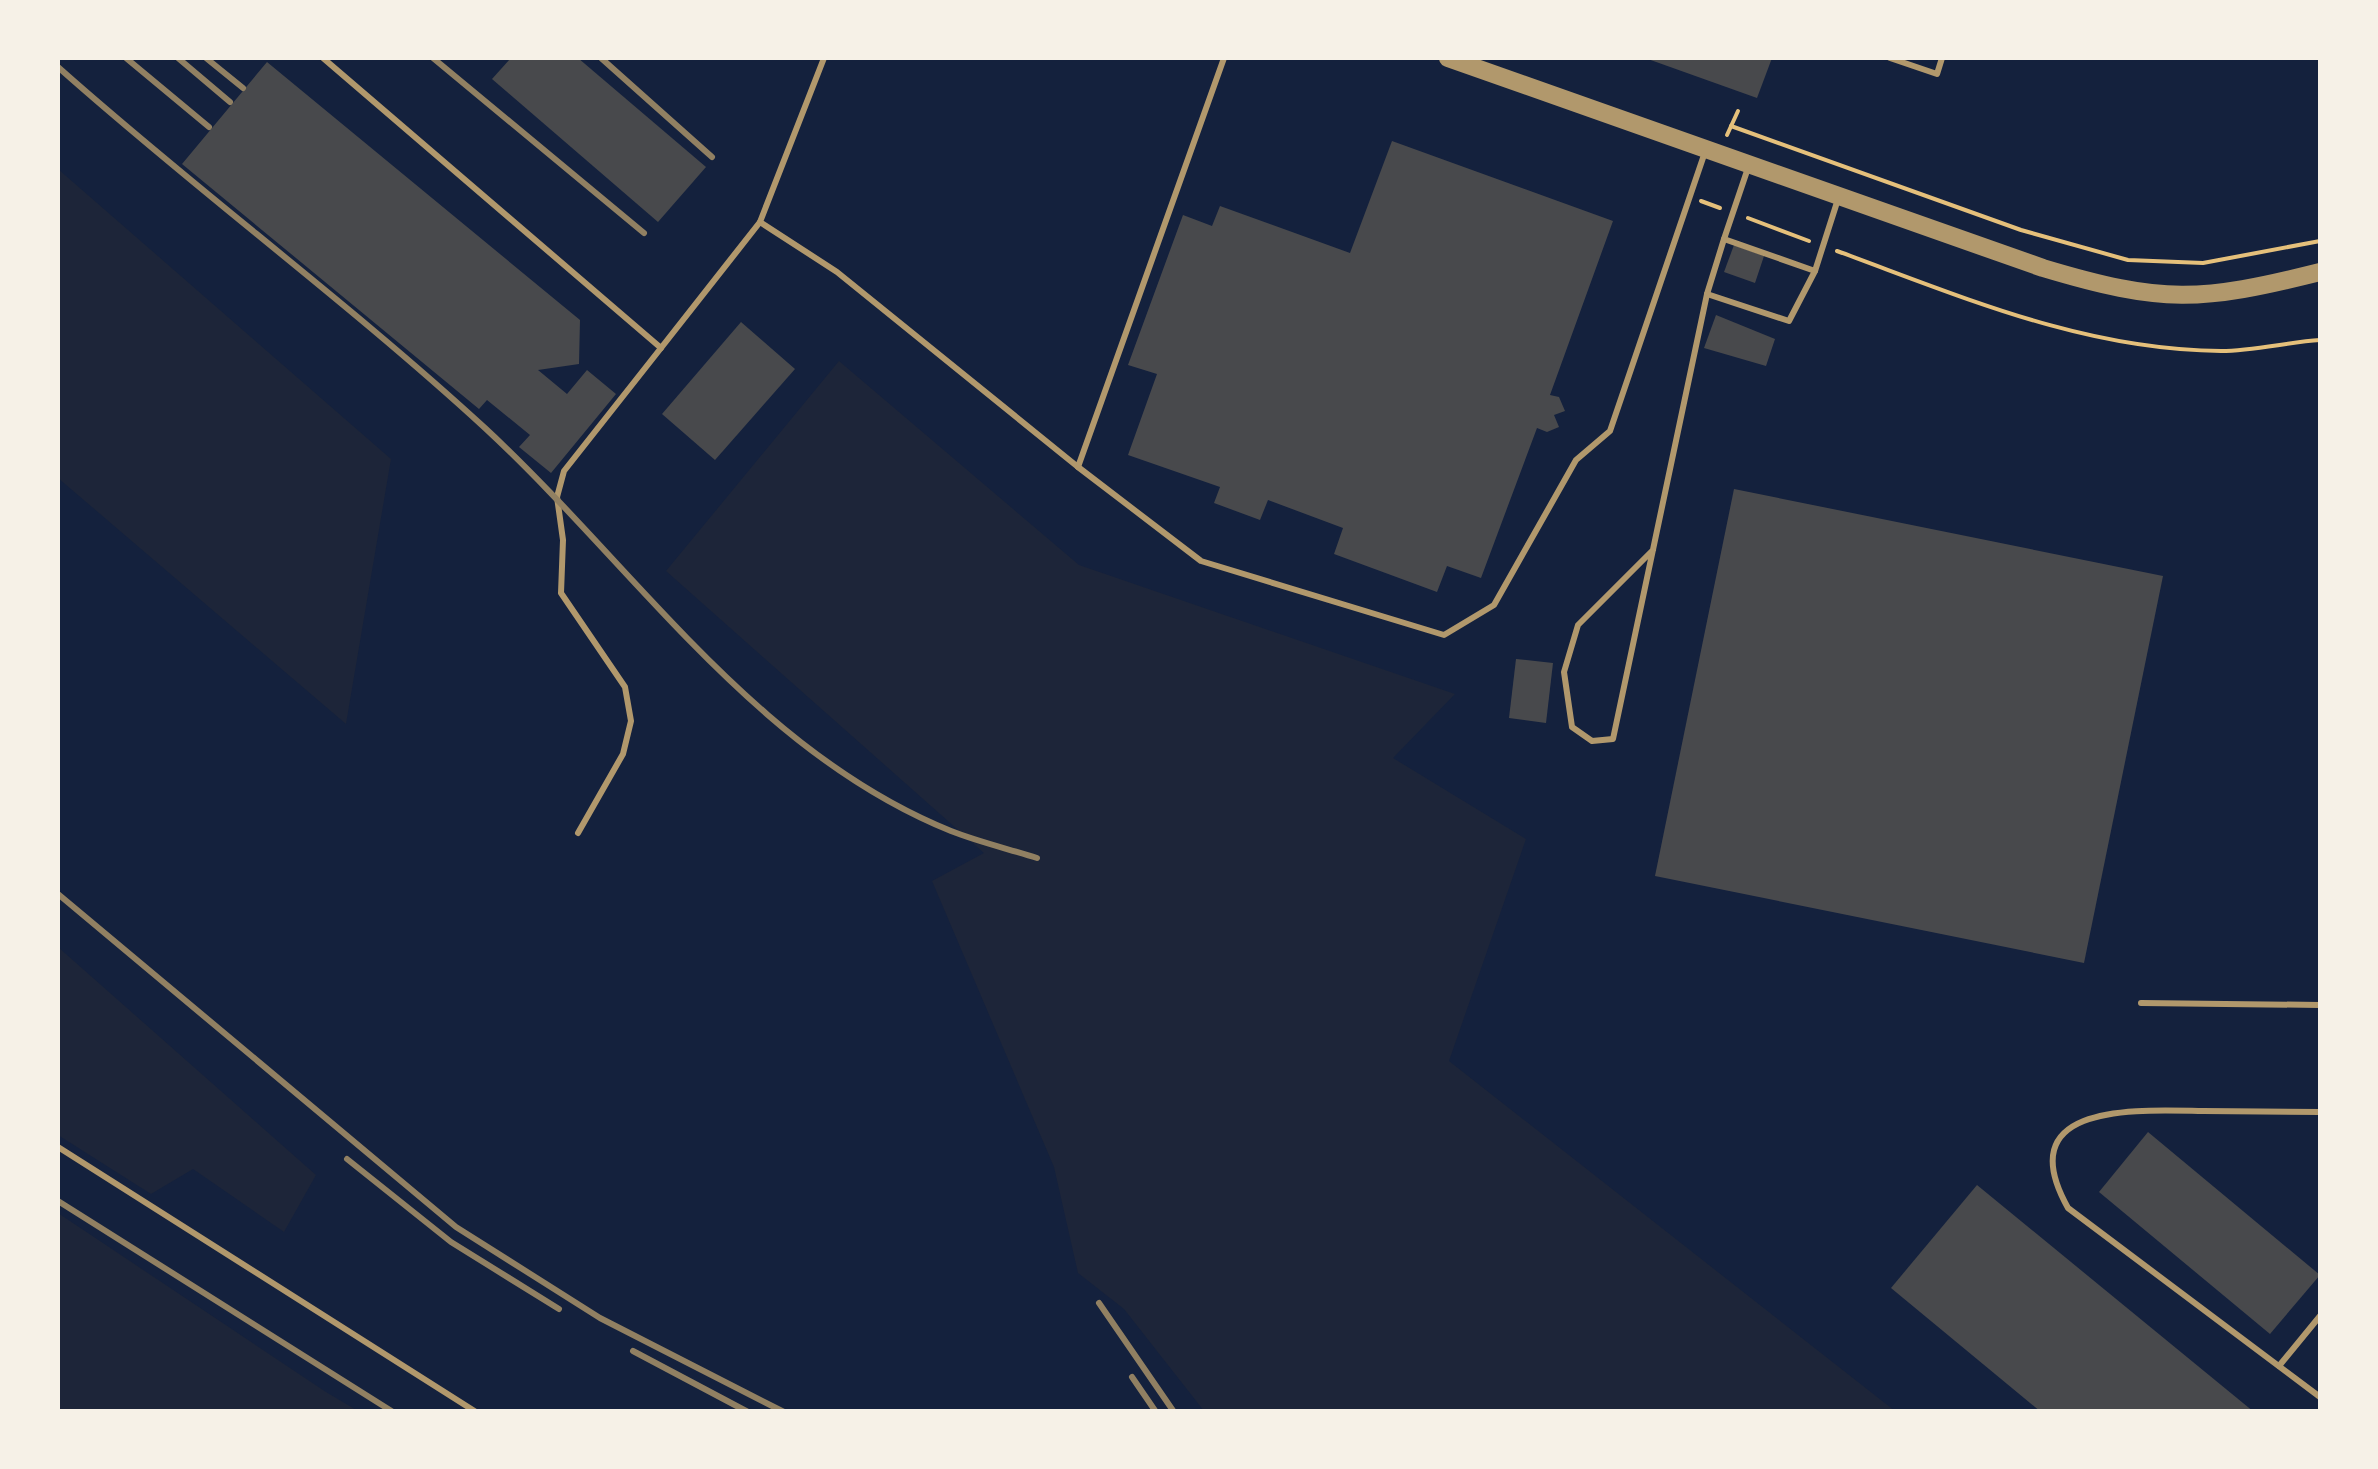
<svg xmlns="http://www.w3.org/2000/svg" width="2378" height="1469" viewBox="0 0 2378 1469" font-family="'Open Sans',sans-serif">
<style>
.green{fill:#1d2539}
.building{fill:#48494c}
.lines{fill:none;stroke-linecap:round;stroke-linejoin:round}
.path{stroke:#e5c07b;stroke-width:4}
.service{stroke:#b1986c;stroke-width:6}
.tertiary{stroke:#b1986c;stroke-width:18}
.rail{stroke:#918062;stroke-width:6}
</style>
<rect width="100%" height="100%" fill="#14213d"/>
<g class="green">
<path d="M58 169 391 459 346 724 58 478Z"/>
<path d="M839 361 1079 565 1455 694 1393 758 1526 839 1449 1061 1895 1411H1204L1124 1309 1078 1273 1054 1167 932 881 984 853 666 571Z"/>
<path d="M58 947 316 1175 284 1232 193 1169 151 1194 58 1135Z"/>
<path d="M58 1213 326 1392 358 1411H58Z"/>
</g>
<g class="building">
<path d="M511 58H578L706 167 658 222 492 79Z"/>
<path d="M1645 58H1772L1757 98Z"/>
<path d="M267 62 580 320 579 364 538 370 567 394 587 370 616 394 551 473 519 447 530 435 487 400 479 409 182 164Z"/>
<path d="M1392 141 1613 221 1550 395 1559 397 1565 411 1554 415 1559 427 1547 432 1537 428 1481 578 1447 566 1437 592 1334 554 1343 528 1268 500 1260 520 1214 503 1220 487 1128 455 1157 374 1128 365 1183 215 1212 226 1220 206 1350 253Z"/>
<path d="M1734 245 1764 256 1755 283 1724 272Z"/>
<path d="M1716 315 1775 339 1766 366 1704 348Z"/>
<path d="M741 322 795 369 715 460 662 414Z"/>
<path d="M1734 489 2163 576 2084 963 1655 876Z"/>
<path d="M1516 659 1553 663 1546 723 1509 718Z"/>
<path d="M2148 1132 2320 1275 2270 1334 2099 1192Z"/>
<path d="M1977 1185 2254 1412H2041L1891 1288Z"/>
</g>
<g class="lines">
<g class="path">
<path d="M1731 126 2021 230 2128 260 2203 263 2320 241"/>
<path d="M1727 135 1738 111"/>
<path d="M1701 201 1720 208"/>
<path d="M1748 218 1809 241"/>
<path d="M1837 251C1963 297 2084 350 2221 351 2254 351 2288 342 2320 340"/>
</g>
<g class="service">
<path d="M323 58 661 348 760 222"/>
<path d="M824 58 760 222 837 272 1078 467 1224 58"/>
<path d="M1890 58 1937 74 1942 58"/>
<path d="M1749 165 1724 239 1815 271 1839 196"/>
<path d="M1707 294 1789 321 1815 271"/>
<path d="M1078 467 1201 561 1444 635 1494 605 1576 460 1610 431 1705 152"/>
<path d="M1653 550 1578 625 1564 672 1572 727 1592 741 1613 739 1707 294 1724 239"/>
<path d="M578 833 623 754 631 721 625 687 561 593 563 540 557 497 564 471 661 348"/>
<path d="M2141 1003 2320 1005"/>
<path d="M2320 1112C2281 1112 2242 1111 2203 1111 2139 1110 2008 1101 2068 1208L2320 1397"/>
<path d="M58 1147 476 1412"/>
<path d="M2279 1366 2320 1316"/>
</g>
<path class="tertiary" d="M1448 58 2043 268C2163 304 2200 302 2320 272"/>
<g class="rail">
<path d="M126 58 209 127"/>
<path d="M178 58 230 102"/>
<path d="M206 58 243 88"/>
<path d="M433 58 644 233"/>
<path d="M601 58 712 157"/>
<path d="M58 67C197 191 348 302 485 428 635 567 755 752 951 831 979 842 1009 849 1037 858"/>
<path d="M58 894 456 1227 600 1318 784 1412"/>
<path d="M347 1159 451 1242 559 1309"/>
<path d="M58 1201 393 1412"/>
<path d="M1099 1303 1174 1412"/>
<path d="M633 1351 748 1412"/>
<path d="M1132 1377 1156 1412"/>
</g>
</g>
<rect width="2378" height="1469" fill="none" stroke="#f6f1e7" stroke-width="120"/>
</svg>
